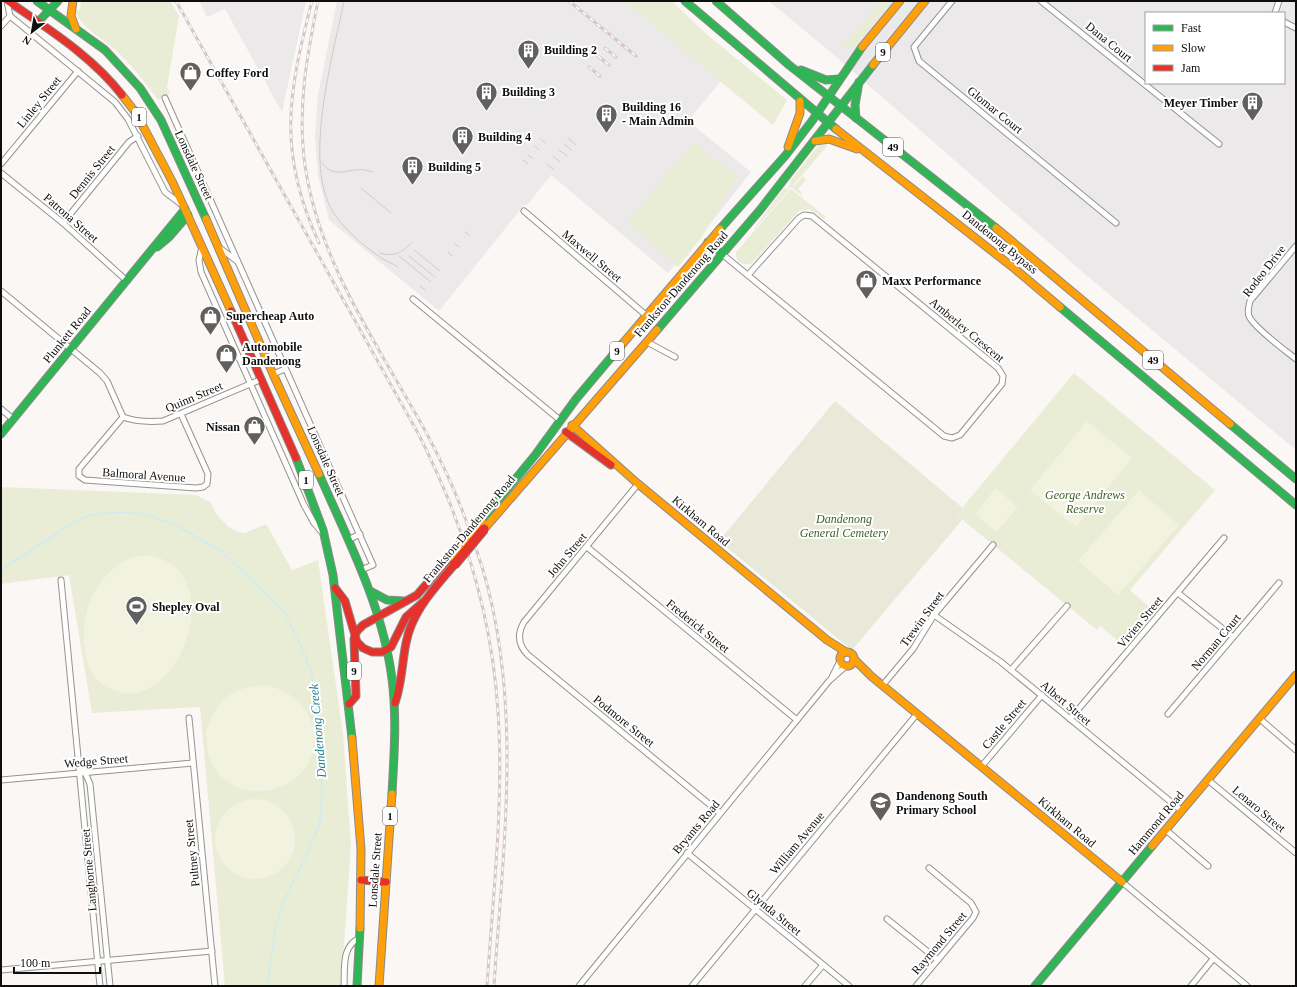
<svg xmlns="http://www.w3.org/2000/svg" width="1297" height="987" viewBox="0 0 1297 987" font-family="'Times New Roman',serif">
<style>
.industrial{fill:#ece9eb;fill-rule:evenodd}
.green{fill:#e9edd6}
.cemetery{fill:#e9e9da}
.pitch{fill:#f1f2df}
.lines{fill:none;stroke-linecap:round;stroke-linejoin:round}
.stream{stroke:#ceecf1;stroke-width:1.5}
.street-casing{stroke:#949392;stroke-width:7}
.fast-casing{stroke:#8b8a88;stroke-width:9}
.slow-casing{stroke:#8b8a88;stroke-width:9}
.jam-casing{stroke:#8b8a88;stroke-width:9}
.street{stroke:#fefefd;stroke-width:5}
.fast{stroke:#30b455;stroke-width:7}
.slow{stroke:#ff9f0a;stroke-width:7}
.jam{stroke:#e5322d;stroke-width:7}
.tram{stroke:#d5c7ca;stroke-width:1}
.rail-casing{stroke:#d5c7ca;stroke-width:3}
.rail{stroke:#fff;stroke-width:1.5;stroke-dasharray:4.5;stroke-linecap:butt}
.slow-bridge-casing{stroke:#82807f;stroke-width:11;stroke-linecap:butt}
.jam-bridge-casing{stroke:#82807f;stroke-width:11;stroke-linecap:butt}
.slow-bridge{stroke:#ff9f0a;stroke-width:9}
.jam-bridge{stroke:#e5322d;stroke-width:9}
.labels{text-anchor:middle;stroke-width:4;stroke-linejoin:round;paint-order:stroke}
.shield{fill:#fff;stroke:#565656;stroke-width:1}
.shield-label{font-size:11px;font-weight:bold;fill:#0e0e0e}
.street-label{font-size:12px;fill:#0e0e0e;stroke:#fff}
.poi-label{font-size:12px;font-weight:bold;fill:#0e0e0e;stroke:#fff;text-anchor:start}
.park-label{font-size:12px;font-style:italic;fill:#3f5f25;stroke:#fff}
.water-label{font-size:13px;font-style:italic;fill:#257d93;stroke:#fff}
</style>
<rect width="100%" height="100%" fill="#faf7f4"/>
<g class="industrial">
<path d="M199 1H306L282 112 225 9 207 17Z"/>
<path d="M337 1H623L721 81 688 121 751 172 699 238 668 273 551 175 527 205H524L439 311 329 220 318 175 315 135 318 95Z"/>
<path d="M769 1H1296V450L1086 275 834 55ZM1146 13H1284V83H1146Z"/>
</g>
<g class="green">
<path d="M81 1H170L179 16 167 87 170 93 158 100C146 83 133 67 118 52 107 42 79 26 75 11L80 10Z"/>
<path d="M623 1H672L705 33 787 100 773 125Z"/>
<path d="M879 1H890L858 44 850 48 841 44V41L845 43Z"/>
<path d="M828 141 827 146 790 189 788 188 791 182 790 181 818 146 821 143Z"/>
<path d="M693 142 738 177 701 238 678 267 627 223Z"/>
<path d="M803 176 806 180 798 189 802 193 801 195 792 188Z"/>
<path d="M784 188 789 190 754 230V229Z"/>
<path d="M791 189 826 217 824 219 810 209 799 211 752 263C743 267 735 261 736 252Z"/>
<path d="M1074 373 1215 490 1130 590 1153 610 1123 645 1100 626 1097 630 958 516 964 509 962 508Z"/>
<path d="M1 487 196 495 211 503 216 514 229 527 238 532 245 533 266 524 292 570 318 560 343 734 351 846 341 986H225L200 707 92 713 69 575 1 584Z"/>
</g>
<path class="cemetery" d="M835 401 964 509 958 516 962 520 852 650 719 541Z"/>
<g class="pitch">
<path d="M1087 421 1132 458 1076 527 1030 490Z"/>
<path d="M996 488 1018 507 996 532 975 514Z"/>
<path d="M1139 490 1179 525 1118 595 1078 561Z"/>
<path d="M145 555C238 564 175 734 102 684 78 667 81 623 91 599 97 585 109 570 122 562 129 558 137 556 145 555Z"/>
<path d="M266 685C286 690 302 700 310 719 337 789 227 823 208 752 207 747 207 740 206 734L205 735C216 700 229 687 266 685Z"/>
<circle cx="255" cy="839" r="40"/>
</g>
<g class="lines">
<path class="stream" d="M1 570 77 520 95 514 123 512 143 514 172 523 221 551 285 613 305 655 312 675 318 722 322 791 320 821 315 836 283 903 275 930 267 986"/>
<defs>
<g id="street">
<path d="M952 1 914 47 919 61 1116 223"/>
<path d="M1041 1 1219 144"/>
<path d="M1275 13 1279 1"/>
<path d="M10 16 115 102 128 119 165 192 182 205"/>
<path d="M1284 22 1296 28"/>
<path d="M1 26 10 16 7 1"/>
<path d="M165 98 373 565 361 570"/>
<path d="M1 164 78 71"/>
<path d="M1 173 63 223 127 281"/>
<path d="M524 211 647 316"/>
<path d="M63 223 129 142 138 136"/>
<path d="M1296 246 1250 301C1249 306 1247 311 1249 316 1253 327 1286 351 1296 359"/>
<path d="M202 247 199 260 201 272 304 505 314 523 321 531"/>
<path d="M221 249 237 261"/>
<path d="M722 254 944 436 952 438 960 435 1002 384 1003 376 998 368 812 216 804 215 799 218 748 275"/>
<path d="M1 291 100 373 107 381 123 417C136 422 149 422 163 421L262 379"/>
<path d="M413 299 560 420"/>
<path d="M647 342 675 357"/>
<path d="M273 374 285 369"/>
<path d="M1 409 13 419"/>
<path d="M123 417 79 469V476L85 480 196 488 203 487 207 484 208 474 181 414"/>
<path d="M638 484 524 622C517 634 518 645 528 655L720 813"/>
<path d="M348 540 360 534"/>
<path d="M587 547 797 720"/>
<path d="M61 580 100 986"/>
<path d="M1178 593 1233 637"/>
<path d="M934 615 1001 662 1182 811"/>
<path d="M1011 670 1067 606"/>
<path d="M832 677 840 661"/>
<path d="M882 686 913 649 934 615 993 545"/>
<path d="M1168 714 1279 583"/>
<path d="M189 718 215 986"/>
<path d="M1070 719 1224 538"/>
<path d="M1260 719 1296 750"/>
<path d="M80 761 90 784 110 986"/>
<path d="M981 767 1042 695"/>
<path d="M1 780 193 763"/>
<path d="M1208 780 1296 853"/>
<path d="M1166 830 1208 866"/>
<path d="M687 853 849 986"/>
<path d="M1122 882 1247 986"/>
<path d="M887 919 938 960"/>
<path d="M1 970 212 951"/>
<path d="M344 986C345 968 341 946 360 938"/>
<path d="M579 986 797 720 829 681 846 666"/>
<path d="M692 986 917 714"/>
<path d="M805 986 823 965"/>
<path d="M916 986 973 918 976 912 971 903 929 868"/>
<path d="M1191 986 1213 959"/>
</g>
<g id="fast">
<path d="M37 1 105 50 140 88 161 120 206 219"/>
<path d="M685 1 836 129"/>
<path d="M716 1 789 65 996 228"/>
<path d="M38 22 58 1"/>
<path d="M801 70 826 80 839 79"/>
<path d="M856 118 855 105 859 82"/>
<path d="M720 229 785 156 812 121 862 47"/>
<path d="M708 242 722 254"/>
<path d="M157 247 169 237 188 215"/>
<path d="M1060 307 1296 505"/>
<path d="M657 330 760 210 873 65"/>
<path d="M1230 424 1296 479"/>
<path d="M1 434 185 209"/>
<path d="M296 458 323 530 333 575 352 738"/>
<path d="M319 474C348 540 383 607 392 679 397 717 394 756 392 794"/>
<path d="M481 521 536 454 576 399 613 355"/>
<path d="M370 591 387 600 404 601"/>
<path d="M357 986 360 928"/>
<path d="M1035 986 1152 846"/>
</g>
<g id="slow">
<path d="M73 1 71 16 76 29"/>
<path d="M862 47 900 1"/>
<path d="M873 65 925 1"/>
<path d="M122 95 136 113 173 183 231 311"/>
<path d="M836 129 1015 269 1060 307"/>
<path d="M815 141 829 139 857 149"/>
<path d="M788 147 800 113V101"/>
<path d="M206 219 273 374 319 474"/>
<path d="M996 228 1230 424"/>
<path d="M613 355 720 229"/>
<path d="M572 425 637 483 827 640 846 652"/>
<path d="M484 529 657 330"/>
<circle cx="847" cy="659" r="7"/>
<path d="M854 659 871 676 1122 882"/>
<path d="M352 738 361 849 360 928"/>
<path d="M1152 846 1296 675"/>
<path d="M379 986 392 794"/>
</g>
<g id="jam">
<path d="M8 1C48 29 92 56 122 95"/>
<path d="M231 311 296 458"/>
<path d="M566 432 611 465"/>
<path d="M335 588 345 601 357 642 363 648 372 652H382L391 647 406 617 423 602"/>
<path d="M395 703C402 683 402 663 406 643 412 611 434 589 454 565"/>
<path d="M349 704 356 696 354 639 357 631 363 625 417 595 451 556"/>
<path d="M361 880 386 882"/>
</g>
</defs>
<use href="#street" class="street-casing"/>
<use href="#fast" class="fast-casing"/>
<use href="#slow" class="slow-casing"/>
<use href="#jam" class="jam-casing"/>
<use href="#street" class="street"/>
<use href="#fast" class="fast"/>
<use href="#slow" class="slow"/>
<use href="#jam" class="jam"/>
<g class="tram">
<path d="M344 1C333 56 301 166 335 215 346 231 364 246 380 257 385 261 392 263 398 267"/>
<path d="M568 138 576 145"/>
<path d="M541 139 545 143"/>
<path d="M564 144 571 150"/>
<path d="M535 146 539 150"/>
<path d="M559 150 567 156"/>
<path d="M528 155 532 158"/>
<path d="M553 156 560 162"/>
<path d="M523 160 528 164"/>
<path d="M321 161C335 184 350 163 372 172"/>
<path d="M547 164 554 170"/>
<path d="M361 188 391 213"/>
<path d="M465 232 469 235"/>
<path d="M455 244 459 247"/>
<path d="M414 250 440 271"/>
<path d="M448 252 452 256"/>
<path d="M380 253C393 257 402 253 411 243"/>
<path d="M399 256 431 282"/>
<path d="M409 256 435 277"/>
<path d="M420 286 425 290"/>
</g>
<defs>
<g id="rail">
<path d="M176 1 419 435C463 522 492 614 498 712 504 803 493 895 487 986"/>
<path d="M312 1C288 94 277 152 319 243"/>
<path d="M318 1C307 55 297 109 305 165 319 265 381 349 428 436 451 479 469 524 483 570 523 705 503 848 494 986"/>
<path d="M569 1 636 56"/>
<path d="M605 48 616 57"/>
<path d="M598 56 609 65"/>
<path d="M589 67 600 76"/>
</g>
</defs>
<use href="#rail" class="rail-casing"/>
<use href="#rail" class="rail"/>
<defs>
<path id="slow-bridge" d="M451 556 481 521"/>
<path id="jam-bridge" d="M454 565 484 529"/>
</defs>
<use href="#slow-bridge" class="slow-bridge-casing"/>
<use href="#jam-bridge" class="jam-bridge-casing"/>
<use href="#slow-bridge" class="slow-bridge"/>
<use href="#jam-bridge" class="jam-bridge"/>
</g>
<defs>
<symbol id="building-pin" viewBox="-11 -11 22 30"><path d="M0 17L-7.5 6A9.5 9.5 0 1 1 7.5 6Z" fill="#61605e" stroke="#fff"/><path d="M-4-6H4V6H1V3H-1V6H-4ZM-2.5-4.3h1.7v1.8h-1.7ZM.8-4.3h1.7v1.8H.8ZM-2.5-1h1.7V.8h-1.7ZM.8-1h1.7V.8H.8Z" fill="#fff"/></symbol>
<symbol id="shop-pin" viewBox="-11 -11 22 30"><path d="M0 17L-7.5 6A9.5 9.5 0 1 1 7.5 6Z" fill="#61605e" stroke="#fff"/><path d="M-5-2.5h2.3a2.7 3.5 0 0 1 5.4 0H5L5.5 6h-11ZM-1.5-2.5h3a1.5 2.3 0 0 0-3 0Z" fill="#fff"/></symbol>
<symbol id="stadium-pin" viewBox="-11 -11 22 30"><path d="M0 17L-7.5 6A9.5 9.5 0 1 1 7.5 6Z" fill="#61605e" stroke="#fff"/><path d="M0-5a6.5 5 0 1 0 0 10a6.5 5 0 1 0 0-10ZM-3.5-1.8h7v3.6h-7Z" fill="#fff"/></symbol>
<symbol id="school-pin" viewBox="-11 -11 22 30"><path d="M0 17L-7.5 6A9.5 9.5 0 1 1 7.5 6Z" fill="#61605e" stroke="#fff"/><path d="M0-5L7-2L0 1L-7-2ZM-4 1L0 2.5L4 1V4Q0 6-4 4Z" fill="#fff"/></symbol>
</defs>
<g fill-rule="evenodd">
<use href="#building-pin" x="516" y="38" width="25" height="34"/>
<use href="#shop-pin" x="178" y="60" width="25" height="34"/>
<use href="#building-pin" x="474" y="80" width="25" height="34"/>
<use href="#building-pin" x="1240" y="90" width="25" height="34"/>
<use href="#building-pin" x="594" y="102" width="25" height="34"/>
<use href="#building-pin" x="450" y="124" width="25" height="34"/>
<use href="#building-pin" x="400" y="154" width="25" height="34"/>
<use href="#shop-pin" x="854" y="268" width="25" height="34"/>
<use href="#shop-pin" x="198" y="304" width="25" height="34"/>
<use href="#shop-pin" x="214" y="342" width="25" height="34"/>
<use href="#shop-pin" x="242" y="414" width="25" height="34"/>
<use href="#stadium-pin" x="124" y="594" width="25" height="34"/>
<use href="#school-pin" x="868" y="790" width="25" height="34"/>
</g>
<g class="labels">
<g class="shield">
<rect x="876" y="43" width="14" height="18" rx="3"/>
<rect x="132" y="108" width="14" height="18" rx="3"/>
<rect x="883" y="138" width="20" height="18" rx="3"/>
<rect x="610" y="342" width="14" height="18" rx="3"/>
<rect x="1143" y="351" width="20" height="18" rx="3"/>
<rect x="299" y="471" width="14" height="18" rx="3"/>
<rect x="347" y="662" width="14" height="18" rx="3"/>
<rect x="383" y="807" width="14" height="18" rx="3"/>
</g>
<g class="shield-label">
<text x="883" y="56">9</text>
<text x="139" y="121">1</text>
<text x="893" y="151">49</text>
<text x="617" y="355">9</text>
<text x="1153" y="364">49</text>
<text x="306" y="484">1</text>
<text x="354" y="675">9</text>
<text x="390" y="820">1</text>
</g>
<g class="street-label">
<text transform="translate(1109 42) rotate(39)" y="4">Dana Court</text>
<text transform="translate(39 102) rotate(-51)" y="4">Linley Street</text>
<text transform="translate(995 110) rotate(39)" y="4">Glomar Court</text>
<text transform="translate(194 165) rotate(65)" y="4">Lonsdale Street</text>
<text transform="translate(92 172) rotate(-51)" y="4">Dennis Street</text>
<text transform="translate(71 218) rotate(41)" y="4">Patrona Street</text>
<text transform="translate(1000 242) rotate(39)" y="4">Dandenong Bypass</text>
<text transform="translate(592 256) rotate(40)" y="4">Maxwell Street</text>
<text transform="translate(1264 271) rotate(-52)" y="4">Rodeo Drive</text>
<text transform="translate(681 284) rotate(-49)" y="4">Frankston-Dandenong Road</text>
<text transform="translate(967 330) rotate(40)" y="4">Amberley Crescent</text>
<text transform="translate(67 335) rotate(-51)" y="4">Plunkett Road</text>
<text transform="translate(194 397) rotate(-23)" y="4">Quinn Street</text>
<text transform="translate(326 461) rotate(66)" y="4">Lonsdale Street</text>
<text transform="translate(144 475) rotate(4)" y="4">Balmoral Avenue</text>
<text transform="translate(701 521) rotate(40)" y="4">Kirkham Road</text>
<text transform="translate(469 529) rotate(-50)" y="4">Frankston-Dandenong Road</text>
<text transform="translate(567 555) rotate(-50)" y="4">John Street</text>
<text transform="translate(922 619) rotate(-54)" y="4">Trewin Street</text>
<text transform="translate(1140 622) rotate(-50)" y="4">Vivien Street</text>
<text transform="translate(698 626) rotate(39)" y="4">Frederick Street</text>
<text transform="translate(1216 642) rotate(-50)" y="4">Norman Court</text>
<text transform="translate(1066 703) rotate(40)" y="4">Albert Street</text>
<text transform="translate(624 721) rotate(39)" y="4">Podmore Street</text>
<text transform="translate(1004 724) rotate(-50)" y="4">Castle Street</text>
<text transform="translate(96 761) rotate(-5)" y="4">Wedge Street</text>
<text transform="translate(1259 809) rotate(40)" y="4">Lenaro Street</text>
<text transform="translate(1067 822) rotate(40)" y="4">Kirkham Road</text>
<text transform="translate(1156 823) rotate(-50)" y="4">Hammond Road</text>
<text transform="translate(696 827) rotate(-50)" y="4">Bryants Road</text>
<text transform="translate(797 843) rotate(-50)" y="4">William Avenue</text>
<text transform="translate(192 853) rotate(-96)" y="4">Pultney Street</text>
<text transform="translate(89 870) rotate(-95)" y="4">Langhorne Street</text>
<text transform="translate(375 870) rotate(-86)" y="4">Lonsdale Street</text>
<text transform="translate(774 912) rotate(39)" y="4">Glynda Street</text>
<text transform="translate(939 943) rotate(-50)" y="4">Raymond Street</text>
</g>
<g class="poi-label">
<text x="544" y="54">Building 2</text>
<text x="206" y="77">Coffey Ford</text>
<text x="502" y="96">Building 3</text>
<text x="1238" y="107" text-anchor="end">Meyer Timber</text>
<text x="622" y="111">Building 16<tspan x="622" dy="14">- Main Admin</tspan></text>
<text x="478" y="141">Building 4</text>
<text x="428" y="171">Building 5</text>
<text x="882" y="285">Maxx Performance</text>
<text x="226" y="320">Supercheap Auto</text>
<text x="242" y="351">Automobile<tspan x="242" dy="14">Dandenong</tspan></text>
<text x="240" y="431" text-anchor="end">Nissan</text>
<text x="152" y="611">Shepley Oval</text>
<text x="896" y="800">Dandenong South<tspan x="896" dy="14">Primary School</tspan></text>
</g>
<g class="park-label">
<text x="1085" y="499">George Andrews<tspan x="1085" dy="14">Reserve</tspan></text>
<text x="844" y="523">Dandenong<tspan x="844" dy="14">General Cemetery</tspan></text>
</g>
<g class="water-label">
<text transform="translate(317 731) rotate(-95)" y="5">Dandenong Creek</text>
</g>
</g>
<rect width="1297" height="987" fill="none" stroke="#0e0e0e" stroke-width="4"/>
<rect x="1145" y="12" width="140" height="72" fill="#ffffff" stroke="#9f9f9f"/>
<rect x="1153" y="25" width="20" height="6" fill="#30b455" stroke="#9f9f9f"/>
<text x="1181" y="32" font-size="12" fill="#0e0e0e">Fast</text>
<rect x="1153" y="45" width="20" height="6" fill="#ff9f0a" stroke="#9f9f9f"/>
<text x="1181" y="52" font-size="12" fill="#0e0e0e">Slow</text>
<rect x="1153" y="65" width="20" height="6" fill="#e5322d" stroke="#9f9f9f"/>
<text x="1181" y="72" font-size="12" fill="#0e0e0e">Jam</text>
<g transform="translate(32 32) rotate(211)" stroke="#ffffff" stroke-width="3" paint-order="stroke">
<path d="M0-3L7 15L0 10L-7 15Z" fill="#0e0e0e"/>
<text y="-6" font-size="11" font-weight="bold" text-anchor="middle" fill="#0e0e0e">N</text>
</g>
<path d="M14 967v6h86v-6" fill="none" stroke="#0e0e0e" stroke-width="2"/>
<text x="20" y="967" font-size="12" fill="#0e0e0e" stroke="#ffffff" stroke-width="3" paint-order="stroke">100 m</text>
</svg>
